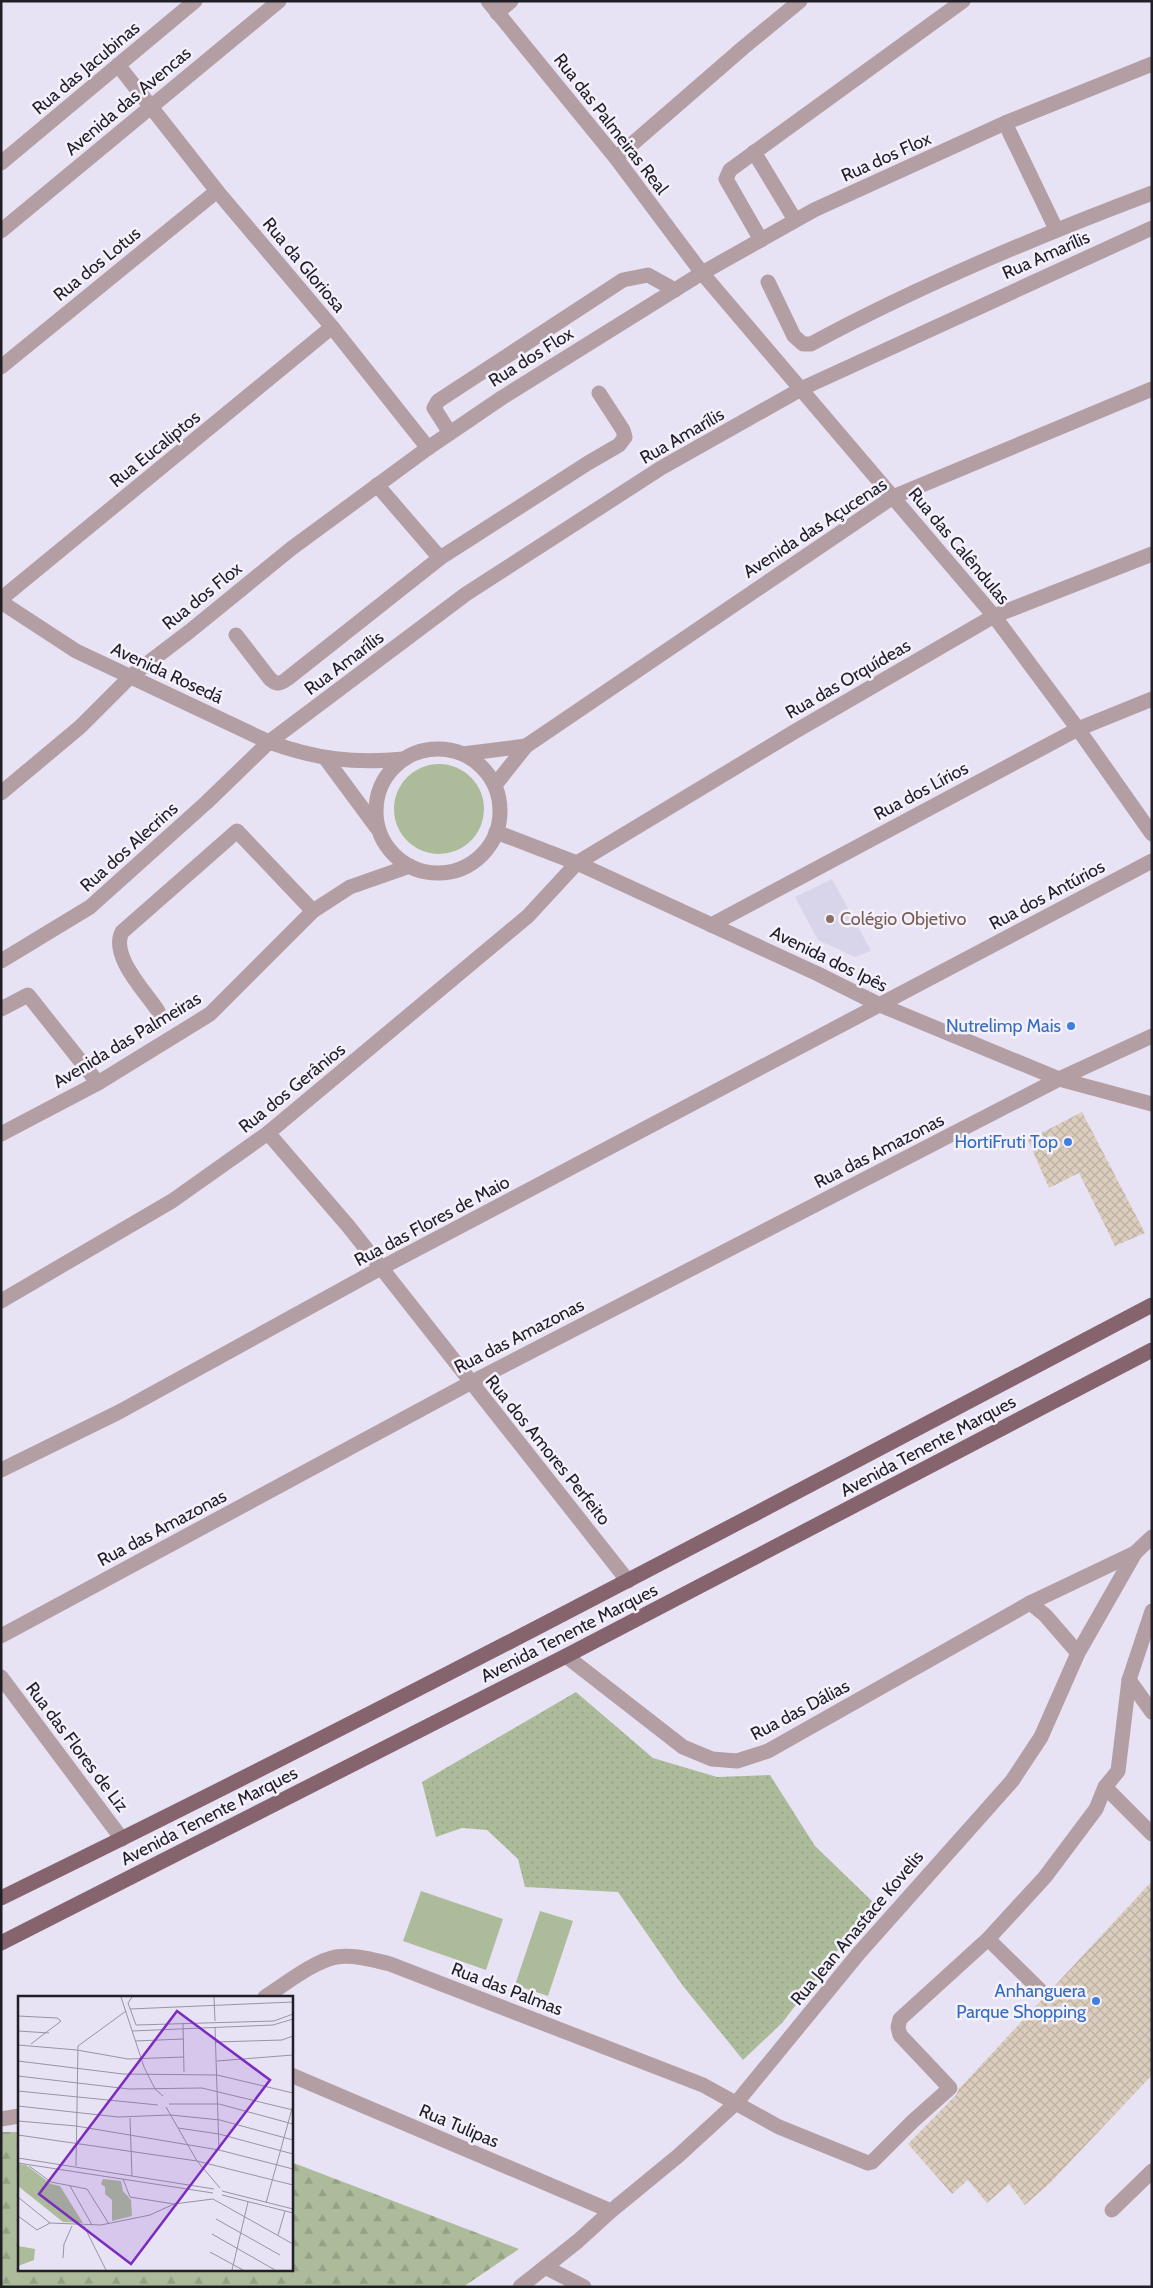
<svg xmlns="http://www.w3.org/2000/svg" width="1153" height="2288" viewBox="0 0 1153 2288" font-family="Cabin,sans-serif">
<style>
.education{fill:#d8d5ea}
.grass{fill:#acbc9b}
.forest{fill:url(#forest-firs)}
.park{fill:url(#park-dots)}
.building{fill:url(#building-cross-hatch)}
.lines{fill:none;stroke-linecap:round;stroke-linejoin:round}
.minor{stroke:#b39fa3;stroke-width:15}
.major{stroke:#86646d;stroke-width:15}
.education-dot{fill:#8d6e63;stroke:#f4f1fc;stroke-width:2}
.shop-dot{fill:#3f7fe0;stroke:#f4f1fc;stroke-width:2}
.labels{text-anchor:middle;stroke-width:5;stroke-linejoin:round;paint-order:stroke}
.street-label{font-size:18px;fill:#211f26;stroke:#f4f1fc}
.education-label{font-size:18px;fill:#785e54;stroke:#f4f1fc;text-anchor:start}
.shop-label{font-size:18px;fill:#366cbe;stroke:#f4f1fc;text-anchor:end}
.inset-road{fill:none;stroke:#9894a2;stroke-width:1}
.view{fill:#7b2cbf;fill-opacity:0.15;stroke:#7b2cbf;stroke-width:2.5}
.inset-edge{fill:none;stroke:#211f26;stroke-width:2.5}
</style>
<defs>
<pattern id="forest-firs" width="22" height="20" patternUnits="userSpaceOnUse" patternTransform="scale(1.25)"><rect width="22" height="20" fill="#acbc9b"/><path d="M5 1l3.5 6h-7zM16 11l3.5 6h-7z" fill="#94a185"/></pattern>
<pattern id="park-dots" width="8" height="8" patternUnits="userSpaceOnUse" patternTransform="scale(1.25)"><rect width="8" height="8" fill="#acbc9b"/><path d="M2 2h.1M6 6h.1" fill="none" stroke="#94a185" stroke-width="1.8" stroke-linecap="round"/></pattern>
<pattern id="building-cross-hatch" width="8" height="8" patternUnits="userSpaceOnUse" patternTransform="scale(1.25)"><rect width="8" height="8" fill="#dccebe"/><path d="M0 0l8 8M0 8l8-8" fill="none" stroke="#bcb0a3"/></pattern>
</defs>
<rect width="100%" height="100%" fill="#e8e2f5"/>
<path class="education" d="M832 879 871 951 855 957 818 940 795 897Z"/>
<g class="grass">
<circle cx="439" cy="809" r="45"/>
<path d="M421 1891 503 1919 486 1970 403 1941Z"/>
<path d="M540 1911 573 1921 548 1996 515 1985Z"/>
</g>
<path class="forest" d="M1 2132H19V2269H291V2162L519 2249 463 2287H1Z"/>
<path class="park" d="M576 1692 653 1758 717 1777 770 1775 815 1846 874 1903 782 2023 743 2060 683 1986 618 1892 525 1887 518 1859 487 1830 462 1828 436 1837 422 1782Z"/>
<g class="building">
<path d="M1082 1112 1145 1233 1115 1246 1079 1173 1049 1188 1028 1140Z"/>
<path d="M1152 1881V2075L1050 2183 1025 2205 1009 2184 987 2203 968 2180 952 2194 908 2144 956 2095 959 2089Z"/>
</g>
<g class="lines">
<g class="minor">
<path d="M488 1 616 158 702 273 994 616 1078 729 1152 834"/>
<path d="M497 13 511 1"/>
<path d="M118 65 217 191 332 327 428 448"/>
<path d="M1005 123 1056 229"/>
<path d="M754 152 795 220"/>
<path d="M616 158 744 47 800 1"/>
<path d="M1 163 195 1"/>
<path d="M1 231 279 1"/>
<path d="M761 240 726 179 730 170 963 1"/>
<path d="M768 282 794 336 803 344H811C920 285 1035 237 1152 193"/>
<path d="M1 367 217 191"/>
<path d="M450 433 434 408 438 401 623 280 648 275 675 290"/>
<path d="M377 485 440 558"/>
<path d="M1 599 332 327"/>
<path d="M1 602 76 651 269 742C316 759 354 764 404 759"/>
<path d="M236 635 270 679C277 685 280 684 287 679L440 558 588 463 619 445 625 437 623 430 599 393"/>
<circle cx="438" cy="811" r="62"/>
<path d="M463 754 526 746"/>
<path d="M326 759 377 828"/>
<path d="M495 785 526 746 893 497 1152 389"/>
<path d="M1 793 80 727 131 676 190 631 292 548 428 448 503 397 702 273 814 210 1005 123 1152 64"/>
<path d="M496 832 577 863 818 974 880 1005 1059 1079 1152 1104"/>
<path d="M711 925 1078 729 1152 699"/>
<path d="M1 961 90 907 207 802 269 742 466 594 661 468 803 388 1152 228"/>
<path d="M1 1009 28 995 98 1083"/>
<path d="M158 1011C145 991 110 956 122 932L237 831 313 911"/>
<path d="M268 1133 349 1227 628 1581"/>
<path d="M1 1134 98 1083 210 1014 313 911 350 887 410 866"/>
<path d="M1 1301 172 1201 268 1133 528 916 577 863 794 732 994 616 1152 554"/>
<path d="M1 1470 119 1412 381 1268 1152 861"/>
<path d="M1030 1603 1045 1615 1078 1653"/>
<path d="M1 1636 470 1383 1059 1079 1152 1036"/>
<path d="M566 1656 683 1747 712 1759 737 1761 768 1751 1030 1603 1135 1553"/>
<path d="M1 1677 122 1839"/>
<path d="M1129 1680 1152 1712"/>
<path d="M1105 1787 1152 1834"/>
<path d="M988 1939 1040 1990"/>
<path d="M265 1997C284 1985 314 1961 336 1957 354 1954 373 1960 390 1964L703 2085 779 2127 868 2163 872 2162 913 2121 950 2088 900 2035 898 2027 900 2019 988 1939 1045 1877 1096 1809 1105 1787 1118 1771 1129 1680 1152 1611"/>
<path d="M291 2075 611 2211"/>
<path d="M1 2119 19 2116"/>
<path d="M1112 2210 1152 2171"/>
<path d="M545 2267 584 2287"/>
<path d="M520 2287 578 2241 611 2211 678 2156 737 2102 859 1953 1012 1781 1041 1737 1078 1653 1135 1553 1152 1537"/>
</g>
<g class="major">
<path d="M1 1898C389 1709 770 1506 1152 1305"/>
<path d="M1 1943 566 1656 1152 1350"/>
</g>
</g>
<circle class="education-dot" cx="830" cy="919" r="5"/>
<g class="shop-dot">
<circle cx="1071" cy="1026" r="5"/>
<circle cx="1068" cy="1142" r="5"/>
<circle cx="1096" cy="2001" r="5"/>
</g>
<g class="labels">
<g class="street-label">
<text transform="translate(86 68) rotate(-40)" y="6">Rua das Jacubinas</text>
<text transform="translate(128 101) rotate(-40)" y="6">Avenida das Avencas</text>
<text transform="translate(611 124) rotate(52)" y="6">Rua das Palmeiras Real</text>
<text transform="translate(886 157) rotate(-24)" y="6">Rua dos Flox</text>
<text transform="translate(1046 255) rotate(-24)" y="6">Rua Amarílis</text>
<text transform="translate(97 264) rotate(-39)" y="6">Rua dos Lotus</text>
<text transform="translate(304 265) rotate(50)" y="6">Rua da Gloriosa</text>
<text transform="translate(531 357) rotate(-32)" y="6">Rua dos Flox</text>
<text transform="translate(682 436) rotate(-30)" y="6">Rua Amarílis</text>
<text transform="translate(155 449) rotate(-39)" y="6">Rua Eucaliptos</text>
<text transform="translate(815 528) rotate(-33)" y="6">Avenida das Açucenas</text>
<text transform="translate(959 546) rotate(50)" y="6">Rua das Calêndulas</text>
<text transform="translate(202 596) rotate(-39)" y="6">Rua dos Flox</text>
<text transform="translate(344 663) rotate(-37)" y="6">Rua Amarílis</text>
<text transform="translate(167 673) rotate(25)" y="6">Avenida Rosedá</text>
<text transform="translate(848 679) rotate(-30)" y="6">Rua das Orquídeas</text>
<text transform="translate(921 791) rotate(-28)" y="6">Rua dos Lírios</text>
<text transform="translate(129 847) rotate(-42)" y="6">Rua dos Alecrins</text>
<text transform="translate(1047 895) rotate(-28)" y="6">Rua dos Antúrios</text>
<text transform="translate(829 959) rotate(26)" y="6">Avenida dos Ipês</text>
<text transform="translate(127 1040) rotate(-31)" y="6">Avenida das Palmeiras</text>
<text transform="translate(292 1088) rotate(-39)" y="6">Rua dos Gerânios</text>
<text transform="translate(879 1151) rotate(-27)" y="6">Rua das Amazonas</text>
<text transform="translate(432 1221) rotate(-28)" y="6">Rua das Flores de Maio</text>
<text transform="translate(519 1336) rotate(-27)" y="6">Rua das Amazonas</text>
<text transform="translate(928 1446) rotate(-28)" y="6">Avenida Tenente Marques</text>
<text transform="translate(548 1450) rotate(51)" y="6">Rua dos Amores Perfeito</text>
<text transform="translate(162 1528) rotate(-28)" y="6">Rua das Amazonas</text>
<text transform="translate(569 1633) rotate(-27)" y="6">Avenida Tenente Marques</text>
<text transform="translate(800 1710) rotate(-28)" y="6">Rua das Dálias</text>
<text transform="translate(77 1747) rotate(53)" y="6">Rua das Flores de Liz</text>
<text transform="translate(209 1816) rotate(-27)" y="6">Avenida Tenente Marques</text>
<text transform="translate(857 1928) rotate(-50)" y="6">Rua Jean Anastace Kovelis</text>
<text transform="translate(507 1989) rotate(21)" y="6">Rua das Palmas</text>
<text transform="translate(459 2126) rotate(23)" y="6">Rua Tulipas</text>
</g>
<g class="education-label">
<text x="840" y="925">Colégio Objetivo</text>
</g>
<g class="shop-label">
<text x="1061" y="1032">Nutrelimp Mais</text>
<text x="1058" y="1148">HortiFruti Top</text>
<text x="1086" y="1997">Anhanguera<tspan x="1086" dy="21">Parque Shopping</tspan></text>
</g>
</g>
<g transform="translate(18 1996)">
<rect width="275" height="275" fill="#e8e2f5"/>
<path d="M0 168 8 169 33 188 42 190 65 227 45 226 0 190ZM0 250 17 253 16 264 0 270Z" fill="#acbc9b"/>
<path d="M85 183 103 185 105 195 113 204 114 220 94 225V204L87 198V191L83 188Z" fill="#acbc9b"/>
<path class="inset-road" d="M103 1 126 71 137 93 145 100M114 1 110 7 118 29 256 25 275 18M196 1 197 25M112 13 275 6M0 20 39 22 43 25 13 48M165 27 166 76M197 31 201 154M0 35 31 37M114 35 255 29 275 23M117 45 165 43M198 46 264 44 275 40M0 49 59 54 110 63 166 61M0 65 105 78 199 79 275 97M199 65 275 59M0 80 111 93 184 92 275 114M0 95 140 109M151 108H201L275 128M0 110 100 121 153 119 202 124 275 144M148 111 179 165 202 192M112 122 114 180M0 125 58 130 201 154 275 173M160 132 201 138 275 158M0 139 179 165 275 189M0 162 196 193M0 167 195 197M11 170 33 186 69 193 91 228M58 170 60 50 108 15M105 183 112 201 156 208M52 190 74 229M204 195 275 213M204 199 275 217M0 201 32 227M248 207 275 109M0 220 19 234 32 227 83 229 132 219 156 208 195 203 275 248M198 223 262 259M66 230 88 274M194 238 257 274M260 239 267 215M192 256 225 274M45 262 46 248 54 230M214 274 230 206"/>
<path class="view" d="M159 15 252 84 113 268 21 198Z"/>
<rect width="275" height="275" class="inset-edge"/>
</g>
<rect width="1153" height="2288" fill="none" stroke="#211f26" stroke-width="5"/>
</svg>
